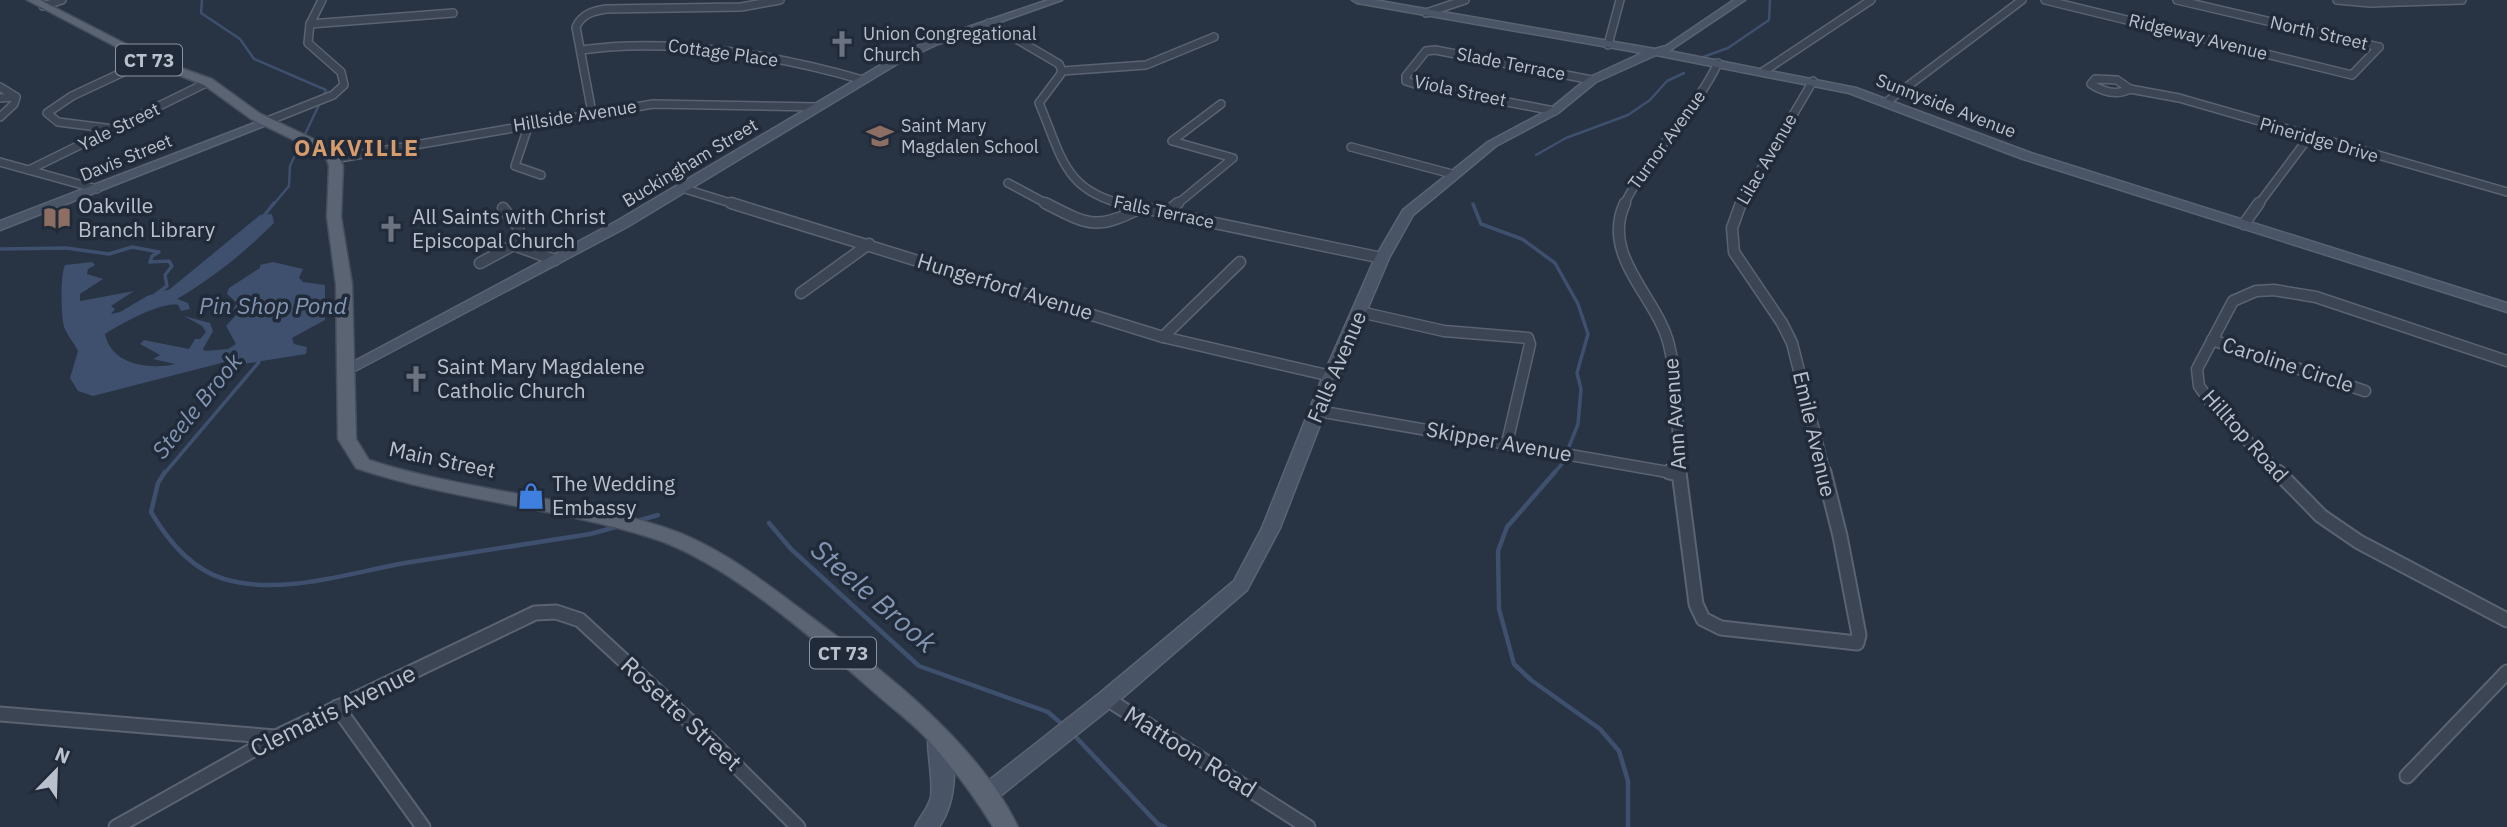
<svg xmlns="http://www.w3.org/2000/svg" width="2507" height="827" viewBox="0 0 2507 827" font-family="'IBM Plex Sans',sans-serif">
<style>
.water{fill:#3e506d}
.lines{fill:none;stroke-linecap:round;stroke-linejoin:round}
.stream-far2{stroke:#3e506d;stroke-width:2.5}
.stream-far1{stroke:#3e506d;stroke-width:3.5}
.stream{stroke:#3e506d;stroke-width:4.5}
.street-far2-casing{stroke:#5b6371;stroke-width:10}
.street-far1-casing{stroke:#5b6371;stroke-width:13}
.street-casing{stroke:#5b6371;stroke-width:17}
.secondary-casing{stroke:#5b6371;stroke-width:3}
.primary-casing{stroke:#464e5d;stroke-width:3}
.street-far2{stroke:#3c4554;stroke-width:7}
.street-far1{stroke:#3c4554;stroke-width:10}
.street{stroke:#3c4554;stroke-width:13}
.secondary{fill:#4a5467;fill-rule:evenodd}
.primary{fill:#5b6473;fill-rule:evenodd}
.labels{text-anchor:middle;stroke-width:7;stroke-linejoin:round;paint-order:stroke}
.far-street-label{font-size:18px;fill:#bac1cd;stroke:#212a39}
.far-poi-label{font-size:18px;fill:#bac1cd;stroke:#212a39;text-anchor:start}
.shield{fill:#212a39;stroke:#8c94a1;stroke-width:2}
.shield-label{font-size:19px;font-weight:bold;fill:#bac1cd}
.poi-label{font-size:21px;fill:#bac1cd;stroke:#212a39;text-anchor:start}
.street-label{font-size:21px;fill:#bac1cd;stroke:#212a39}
.far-district-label{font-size:23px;font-weight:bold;letter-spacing:2px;fill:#d69c6c;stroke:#212a39}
.water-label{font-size:23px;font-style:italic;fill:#8296b3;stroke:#212a39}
.near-street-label{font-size:24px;fill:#bac1cd;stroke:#212a39}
.near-water-label{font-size:28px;font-style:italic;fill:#8296b3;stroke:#212a39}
</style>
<rect width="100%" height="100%" fill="#283344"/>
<path class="water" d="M272 214 274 223C244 253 213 278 177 299L188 303 190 309 181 311 178 305C162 301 119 325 105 334 111 365 150 370 175 364L153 359 160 355 140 344 144 340 189 349 195 339H200L206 332 202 326 184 316 210 323 213 331 203 349 205 351 228 349 236 344 226 326 236 315 233 310 237 303 227 294 229 288 260 268V265L273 262 303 269 299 278 303 282 325 285V320L292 338 294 344 307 347 306 354 231 366 225 362 93 396 78 391 70 378 78 351C74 343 67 335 64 327 61 315 60 275 65 265L92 262 95 265 88 269 87 274 103 279 80 294V301L134 291 111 306 115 309 111 314 120 312 147 296 170 289 260 215Z"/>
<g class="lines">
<g class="stream-far2">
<path d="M202 0 201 13 240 39 254 59 326 90 290 166 289 186 273 205"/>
<path d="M1703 57 1728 48 1769 20 1770 0"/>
<path d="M1536 155 1566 138 1628 115 1650 100 1667 81 1684 73"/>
</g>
<g class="stream-far1">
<path d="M1473 204 1481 224 1522 239 1555 263 1578 304 1588 334 1577 373 1581 389 1578 424 1562 464 1553 474"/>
<path d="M263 217 274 203"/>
<path d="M0 249 66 248 109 254 132 247 159 252 152 256 150 262 169 261 172 266 165 275 167 286 154 296"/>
<path d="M164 474 259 362 257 357"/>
</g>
<g class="stream">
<path d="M165 472 158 483 151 512C168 541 191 569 224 579 282 596 348 573 405 563 466 553 528 544 590 534L616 527"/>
<path d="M1555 472 1507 527 1498 551 1499 609 1514 664 1531 680 1600 729 1619 751 1628 781V827"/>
<path d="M637 521 658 515"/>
<path d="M769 523 791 549 919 666 1048 712 1064 726"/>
<path d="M1072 733 1158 824 1165 827"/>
</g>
<defs>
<g id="street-far2">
<path d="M2045 0 2352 75 2379 47"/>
<path d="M2177 0 2379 47"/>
<path d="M2337 0 2370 3 2462 0"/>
<path d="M43 6 62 0"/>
<path d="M1426 13 1465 0"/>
<path d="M989 23 1059 64 1062 71 1060 75 1039 103C1062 156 1063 191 1127 205"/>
<path d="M310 24 453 13"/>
<path d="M1608 45 1620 0"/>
<path d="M581 50C671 37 777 55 863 80"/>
<path d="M1062 71 1146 65 1214 37"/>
<path d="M1764 71 1871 0"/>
<path d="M2095 79 2117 80 2130 89C2116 96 2103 92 2091 84Z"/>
<path d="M0 87 16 97 14 104 0 117"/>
<path d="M2130 89 2179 98 2507 192"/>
<path d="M0 98 16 97"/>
<path d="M1888 101 2022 0"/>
<path d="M1554 111 1415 84 1406 81V76L1426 51 1435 50 1592 80"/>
<path d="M592 113 576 27C582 14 593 11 606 9L741 7 780 0"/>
<path d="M265 122 333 95 344 85 341 72 308 43 310 24 322 0"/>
<path d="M529 124 515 166 541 175"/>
<path d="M114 129 58 122 47 113 72 96 149 60"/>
<path d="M1351 147 1452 174"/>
<path d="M334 159 653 104 818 107"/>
<path d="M0 162 97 189"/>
<path d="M29 170 208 82"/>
<path d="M1008 183 1049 205"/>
<path d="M682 188 737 205"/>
<path d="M1176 205 1233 158 1172 141 1221 104"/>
<path d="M1624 205C1649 153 1693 115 1718 63"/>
<path d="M1740 205 1813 81"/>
<path d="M2258 205 2309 137"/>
</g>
<g id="street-far1">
<path d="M731 203 1163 337 1331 376"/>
<path d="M1045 203C1090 226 1096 230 1141 208"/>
<path d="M1119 203 1382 258"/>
<path d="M1625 203C1600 256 1657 296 1669 345 1678 381 1678 437 1679 474"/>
<path d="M1741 203 1732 228 1734 252 1782 323 1792 343 1825 474"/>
<path d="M1166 213 1178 203"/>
<path d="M2244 224 2259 203"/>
<path d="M516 246 555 260"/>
<path d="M480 263 521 241 518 227 503 208"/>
<path d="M801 293 869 244"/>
<path d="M1360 312 1444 331 1528 338 1530 344 1507 443"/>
<path d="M1163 337 1240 262"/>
<path d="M2212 340 2365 391"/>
<path d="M1318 411 1679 474"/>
<path d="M2280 474 2213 406 2199 386 2197 369 2233 301 2256 291 2274 290 2316 297 2507 361"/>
</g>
<g id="street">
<path d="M1669 472 1679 474"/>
<path d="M1679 472 1696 604 1703 619 1721 628 1857 643 1859 635 1840 536 1824 472"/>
<path d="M2278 472 2321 516 2359 542 2507 620"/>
<path d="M1107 699 1308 827"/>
<path d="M337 707 423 827"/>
<path d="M0 714 276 737"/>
<path d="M2407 776 2507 672"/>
<path d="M116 827 276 737 535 613 556 612 580 620 713 743 798 827"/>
</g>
<g id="secondary">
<path d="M1048 0H1062L938 44 902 61 627 227 351 373 346 375 338 370 617 221 894 57 930 40Z"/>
<path d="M1352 0H1374L1655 49 1666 46 1734 0H1745L1669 51 1856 88 2031 153 2507 303V312L2023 159 1849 93 1656 55 1596 82 1558 113 1496 146 1413 215 1389 258 1339 376 1280 528 1247 590 1114 705 994 801 986 804 978 801 975 795 978 789 1100 693 1234 581 1262 528 1323 376 1375 258 1403 210 1488 142 1550 109 1588 78 1642 53 1357 3Z"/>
<path d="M265 119 271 122 269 124 0 230V221Z"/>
<path d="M937 726 944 728C959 756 957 801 939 827H915C920 816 928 809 931 797 934 778 924 740 930 728Z"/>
</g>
<path id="primary" d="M27 0H40L153 58 212 79 259 113 322 143 338 155 343 166 341 217 352 284 356 439 369 460C464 491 567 496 663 527 716 544 759 578 803 611 879 667 977 741 1018 827H993C975 797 953 768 930 742 914 724 893 709 875 693 815 640 725 560 649 537 553 507 451 500 356 468L338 439 336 284 327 217 329 166 327 160 312 149 251 119 204 85 145 62Z"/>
</defs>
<use href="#street-far2" class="street-far2-casing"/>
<use href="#street-far1" class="street-far1-casing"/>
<use href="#street" class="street-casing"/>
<use href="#secondary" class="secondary-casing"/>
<use href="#primary" class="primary-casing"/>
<use href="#street-far2" class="street-far2"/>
<use href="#street-far1" class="street-far1"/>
<use href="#street" class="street"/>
<use href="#secondary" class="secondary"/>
<use href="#primary" class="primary"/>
</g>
<defs>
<symbol id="church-bare" viewBox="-9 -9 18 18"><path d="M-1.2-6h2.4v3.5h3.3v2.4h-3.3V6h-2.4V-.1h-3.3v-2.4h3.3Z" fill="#6b7280" stroke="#212a39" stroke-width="2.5" paint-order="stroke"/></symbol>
<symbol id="school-bare" viewBox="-9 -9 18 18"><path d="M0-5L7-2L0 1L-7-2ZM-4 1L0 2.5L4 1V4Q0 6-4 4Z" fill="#8d6e63" stroke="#212a39" stroke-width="2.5" paint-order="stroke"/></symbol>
<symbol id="library-bare" viewBox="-9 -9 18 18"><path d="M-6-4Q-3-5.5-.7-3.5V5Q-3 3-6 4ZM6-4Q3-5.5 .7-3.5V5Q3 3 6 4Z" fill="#8d6e63" stroke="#212a39" stroke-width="2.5" paint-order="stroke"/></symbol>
<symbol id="shop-bare" viewBox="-9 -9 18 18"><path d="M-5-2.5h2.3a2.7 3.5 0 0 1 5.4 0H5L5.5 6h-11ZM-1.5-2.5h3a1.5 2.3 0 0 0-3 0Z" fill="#3f7fe0" stroke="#212a39" stroke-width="2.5" paint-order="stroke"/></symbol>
</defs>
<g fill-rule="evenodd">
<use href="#church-bare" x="823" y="25" width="38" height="38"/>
<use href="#school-bare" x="861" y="117" width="38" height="38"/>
<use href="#library-bare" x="38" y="199" width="38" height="38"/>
<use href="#church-bare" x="372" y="210" width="38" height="38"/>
<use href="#church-bare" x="397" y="360" width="38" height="38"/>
<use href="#shop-bare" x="512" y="477" width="38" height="38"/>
</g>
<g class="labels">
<g class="far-street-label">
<text transform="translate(2319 33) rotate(13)" y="6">North Street</text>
<text transform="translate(2198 37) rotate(14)" y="6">Ridgeway Avenue</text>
<text transform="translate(723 53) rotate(8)" y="6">Cottage Place</text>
<text transform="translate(1511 64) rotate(11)" y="6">Slade Terrace</text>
<text transform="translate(1460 91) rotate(12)" y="6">Viola Street</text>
<text transform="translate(1946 106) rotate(21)" y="6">Sunnyside Avenue</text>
<text transform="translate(575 116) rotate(-9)" y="6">Hillside Avenue</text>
<text transform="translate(119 127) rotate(-26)" y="6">Yale Street</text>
<text transform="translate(1667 140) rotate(-54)" y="6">Turnor Avenue</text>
<text transform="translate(2319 140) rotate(16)" y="6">Pineridge Drive</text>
<text transform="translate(126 158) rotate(-22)" y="6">Davis Street</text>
<text transform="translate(1767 159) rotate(-60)" y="6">Lilac Avenue</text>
<text transform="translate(690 163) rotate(-31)" y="6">Buckingham Street</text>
<text transform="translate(1164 212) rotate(12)" y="6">Falls Terrace</text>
</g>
<g class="far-poi-label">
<text x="863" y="40">Union Congregational<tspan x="863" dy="21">Church</tspan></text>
<text x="901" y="132">Saint Mary<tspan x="901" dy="21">Magdalen School</tspan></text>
</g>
<g class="shield">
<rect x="116" y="44.5" width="66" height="31" rx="5"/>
<rect x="810" y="637.5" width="66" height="31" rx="5"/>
</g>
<g class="shield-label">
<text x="149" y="67">CT 73</text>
<text x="843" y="660">CT 73</text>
</g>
<g class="poi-label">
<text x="78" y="213">Oakville<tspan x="78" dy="24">Branch Library</tspan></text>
<text x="412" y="224">All Saints with Christ<tspan x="412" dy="24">Episcopal Church</tspan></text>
<text x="437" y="374">Saint Mary Magdalene<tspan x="437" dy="24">Catholic Church</tspan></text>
<text x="552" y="491">The Wedding<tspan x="552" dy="24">Embassy</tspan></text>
</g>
<g class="street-label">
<text transform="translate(1005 287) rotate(17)" y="7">Hungerford Avenue</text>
<text transform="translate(2288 365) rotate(18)" y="7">Caroline Circle</text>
<text transform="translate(1337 367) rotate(-67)" y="7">Falls Avenue</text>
<text transform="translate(1675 414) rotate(-94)" y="7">Ann Avenue</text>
<text transform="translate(1814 434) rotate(77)" y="7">Emile Avenue</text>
<text transform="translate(2245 436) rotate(48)" y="7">Hilltop Road</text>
<text transform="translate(1499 442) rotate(10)" y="7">Skipper Avenue</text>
<text transform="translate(442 460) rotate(12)" y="7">Main Street</text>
</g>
<g class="far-district-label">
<text x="357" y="156">OAKVILLE</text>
</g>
<g class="water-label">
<text x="273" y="314">Pin Shop Pond</text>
<text transform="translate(197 406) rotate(-51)" y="8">Steele Brook</text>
</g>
<g class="near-street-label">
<text transform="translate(333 711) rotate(-26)" y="8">Clematis Avenue</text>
<text transform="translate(681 714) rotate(43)" y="8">Rosette Street</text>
<text transform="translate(1190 752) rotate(32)" y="8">Mattoon Road</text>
</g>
<g class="near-water-label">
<text transform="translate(874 596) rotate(41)" y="10">Steele Brook</text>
</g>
</g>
<g transform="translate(56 771) rotate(23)" stroke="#212a39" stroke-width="5" paint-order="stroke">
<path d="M0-5L12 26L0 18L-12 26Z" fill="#bac1cd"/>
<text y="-10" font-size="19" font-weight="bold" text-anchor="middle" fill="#bac1cd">N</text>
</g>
</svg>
